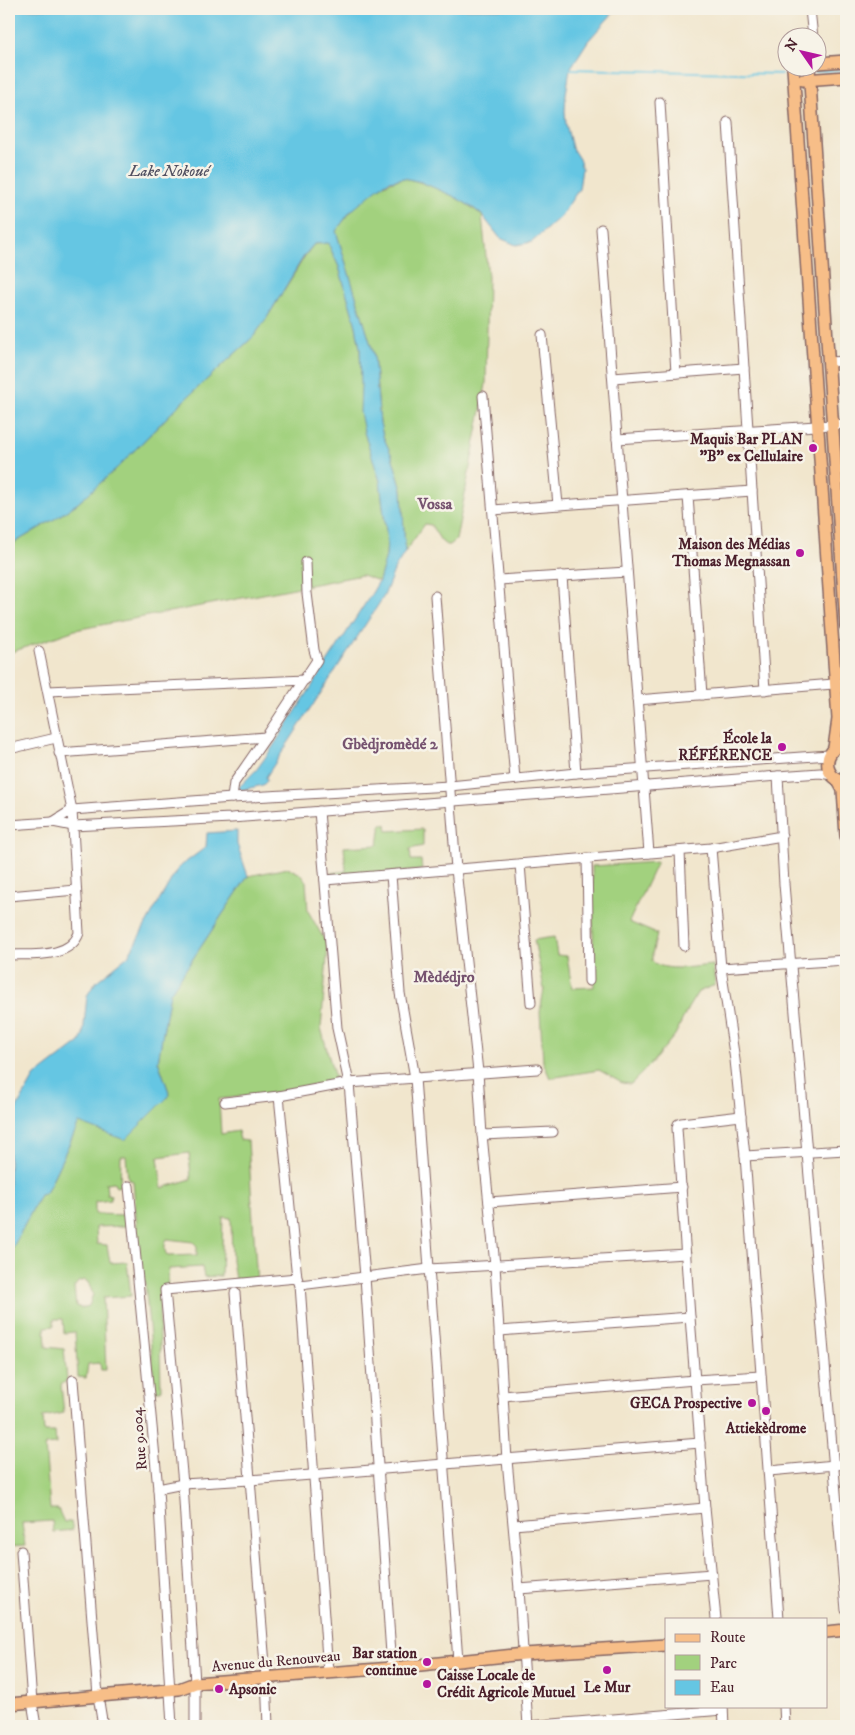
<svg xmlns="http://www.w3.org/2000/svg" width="855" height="1735" viewBox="0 0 855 1735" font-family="'IM FELL DW Pica',serif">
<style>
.green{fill:#a2d17e;stroke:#767854;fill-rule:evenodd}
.water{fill:#65c6e3;stroke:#587287}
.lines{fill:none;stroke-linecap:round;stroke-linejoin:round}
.stream{stroke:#65c6e3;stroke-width:2}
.minor-casing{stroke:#846564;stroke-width:11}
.major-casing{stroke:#846564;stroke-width:14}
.minor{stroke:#fff;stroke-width:9}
.major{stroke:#f7be88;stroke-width:11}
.poi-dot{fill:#b5179e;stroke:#f7f3e8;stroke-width:2}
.labels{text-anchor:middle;stroke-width:5;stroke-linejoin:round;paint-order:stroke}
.poi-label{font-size:15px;font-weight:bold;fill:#4a1f2b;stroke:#f7f3e8;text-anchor:end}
.street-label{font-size:15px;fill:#4a1f2b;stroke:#f7f3e8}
.water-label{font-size:16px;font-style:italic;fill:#525162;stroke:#f7f3e8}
.neighbourhood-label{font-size:16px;font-weight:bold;fill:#765370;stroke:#f7f3e8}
</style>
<rect width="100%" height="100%" fill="#f7f3e8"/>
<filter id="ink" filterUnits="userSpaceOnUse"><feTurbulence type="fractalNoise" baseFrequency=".02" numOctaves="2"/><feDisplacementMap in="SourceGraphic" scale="10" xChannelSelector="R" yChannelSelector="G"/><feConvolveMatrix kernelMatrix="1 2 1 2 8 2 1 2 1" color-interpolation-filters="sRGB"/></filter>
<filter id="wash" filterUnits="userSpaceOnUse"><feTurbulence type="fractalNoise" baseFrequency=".0096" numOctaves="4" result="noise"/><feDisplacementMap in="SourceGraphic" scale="20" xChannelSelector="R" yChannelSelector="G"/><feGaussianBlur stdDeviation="1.12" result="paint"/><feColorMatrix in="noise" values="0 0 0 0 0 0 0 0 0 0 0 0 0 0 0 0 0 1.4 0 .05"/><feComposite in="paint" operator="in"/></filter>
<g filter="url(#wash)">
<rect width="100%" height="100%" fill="#f1e6cd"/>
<g class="green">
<path d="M404 178C432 184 459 197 482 215L488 277 486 384 456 540 450 545H446L441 541 431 525 425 524 405 552 402 490 392 456 383 436 380 423 374 355 336 231C353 207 374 184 404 178Z"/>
<path d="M328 243 339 267 356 326 360 348 364 432 380 481 387 540 386 556 379 581 362 575 75 630 9 653V546L56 518 78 503 118 467 179 405 253 337 265 321 305 256 314 244Z"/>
<path d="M381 824H386L387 831 423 829V846L410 849 411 860H421L422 870 331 877V873L346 871 344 847 378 845Z"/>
<path d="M657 862 629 922 657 934 652 954V961C665 973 696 966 713 965L715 985 698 992 688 1008 675 1035 650 1065 631 1084 622 1083 599 1070 550 1078 543 1062 540 1012 544 989 534 940 554 937 557 955 567 956 572 988 594 987 592 866Z"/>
<path d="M288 868 301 874 306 881 308 911 328 946 321 1028 336 1082 286 1090 278 1093 219 1099 221 1134 238 1131 240 1140 248 1141 257 1283 236 1286 232 1261 231 1218 223 1217 221 1276 204 1277 202 1267 169 1269 167 1288 159 1290 161 1391H155L145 1282 141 1276 133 1181 128 1179 126 1156H121L120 1186 116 1187 114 1182 106 1183 107 1194 111 1195V1200L95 1202V1214L127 1215V1226L96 1227 97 1244 107 1245 110 1263 127 1262 131 1296 103 1298 106 1370H101L100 1363 88 1364 86 1378 78 1377 75 1332 64 1333 63 1319H54V1326L45 1327 46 1347 64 1349 67 1380 61 1385 64 1413 43 1417 44 1432H55L56 1444 45 1445 50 1509H58L64 1522H71L73 1530 53 1532 52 1521 22 1523 25 1546 9 1547V1255L40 1195 46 1193 79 1123 170 1095 158 1061 170 993 248 876ZM189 1153 191 1179 162 1188 158 1157ZM167 1239 193 1242 197 1246V1255L168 1256C164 1253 164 1244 167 1239ZM84 1280 88 1282 93 1294 89 1306 81 1308 76 1306 74 1287 78 1282Z"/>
</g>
<g class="water">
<path d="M9 9H624L613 13 588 41 570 69 566 94 565 111 566 124 572 148 579 159 582 168 579 189 561 216 532 242 516 245 500 238 482 215 472 207 453 196 421 182 404 178 389 181 376 190 350 212 336 231 374 355 380 423 383 436 392 456 402 490 405 552 395 568 384 596 266 777 267 781 263 785 242 790 238 788 257 769 272 748 372 593 379 581 386 556 387 540 380 481 364 432 360 412 361 385 360 348 356 326 339 267 328 243 314 244 304 256 265 321 253 337 179 405 118 467 78 503 56 518 9 546Z"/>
<path d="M237 831V844L248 876 170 993 158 1061 170 1095 125 1140 79 1123 46 1193 40 1195 9 1255V1122L34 1077 80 1042 83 1035 87 996 91 989 97 981 128 956 176 871 182 865 206 847 207 833Z"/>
</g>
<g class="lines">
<g class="stream">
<path d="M570 69 782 74"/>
<path d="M814 72 846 70"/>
</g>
</g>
</g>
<g filter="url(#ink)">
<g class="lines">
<defs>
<g id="minor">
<path d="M810 9 813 38"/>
<path d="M660 102 676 373"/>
<path d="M728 122 765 690"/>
<path d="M601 229 649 853"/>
<path d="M542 335 558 505"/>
<path d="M829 362 846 361"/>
<path d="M613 378 744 368"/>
<path d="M483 396 515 779"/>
<path d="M617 439 846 424"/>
<path d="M688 496 702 695"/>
<path d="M493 510 752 491"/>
<path d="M562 576 576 773"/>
<path d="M498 580 627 572"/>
<path d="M435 596 456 869 478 1072 482 1135 495 1265 507 1460 519 1589 528 1726 723 1710"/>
<path d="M48 691 305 680"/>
<path d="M637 700 846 683"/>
<path d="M9 749 56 738"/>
<path d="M59 753 266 737"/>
<path d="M778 776 784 884 846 1610"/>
<path d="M232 798 234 783 266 737 317 660 314 650 307 593 306 562"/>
<path d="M319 811 337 1028 349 1083 365 1277 392 1668"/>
<path d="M53 822 72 810 232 798 450 786 576 773 829 755"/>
<path d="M9 825 53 822 73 826 231 818 778 776 820 773 832 775"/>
<path d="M711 848 721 968 735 1060 745 1156 779 1619"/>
<path d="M680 851 684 946"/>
<path d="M587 858 589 981"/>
<path d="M520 864 531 1003"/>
<path d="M391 875 400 993 415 1078 458 1661"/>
<path d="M325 880 711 848 782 836"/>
<path d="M9 896 76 890"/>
<path d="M9 955C31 954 70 959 79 933L72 810 39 651"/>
<path d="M721 968 846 960"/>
<path d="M279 1096 297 1278"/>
<path d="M225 1102 279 1096 349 1083 537 1069"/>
<path d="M482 1135 553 1132"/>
<path d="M745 1156 846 1150"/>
<path d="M129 1186 158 1489 172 1726"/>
<path d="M489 1202 682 1187"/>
<path d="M300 1285 328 1672"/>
<path d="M235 1293 266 1677 268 1726"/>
<path d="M500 1331 690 1317"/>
<path d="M73 1380 98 1696 103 1726"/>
<path d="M503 1396 695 1380 761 1376"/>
<path d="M769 1471 846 1464"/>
<path d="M158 1489 183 1484 250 1480 700 1443"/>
<path d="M514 1525 705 1508"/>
<path d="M21 1551 32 1702 36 1726"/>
<path d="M519 1589 712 1574"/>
<path d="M716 1619 705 1508 690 1317 677 1128 678 1124 681 1123 741 1116"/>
<path d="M723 1706 724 1726"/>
<path d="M784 1706 785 1726"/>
<path d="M195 1726V1683L183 1484 165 1290 297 1278 300 1285 429 1269 686 1254"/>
</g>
<g id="major">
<path d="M818 63 846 61"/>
<path d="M793 68 838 719 834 748"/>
<path d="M809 68 846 626"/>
<path d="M803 80 846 77"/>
<path d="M846 743C822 748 821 779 846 782"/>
<path d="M837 779 843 790 846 836"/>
<path d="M826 1632 846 1630"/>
<path d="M9 1704 179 1689 195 1683 392 1668 524 1654 666 1645"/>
</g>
</defs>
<use href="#minor" class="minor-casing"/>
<use href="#major" class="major-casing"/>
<use href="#minor" class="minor"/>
<use href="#major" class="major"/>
</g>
</g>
<g class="poi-dot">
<circle cx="813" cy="448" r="5"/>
<circle cx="800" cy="553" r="5"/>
<circle cx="782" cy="747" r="5"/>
<circle cx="752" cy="1403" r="5"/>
<circle cx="766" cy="1411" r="5"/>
<circle cx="427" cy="1662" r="5"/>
<circle cx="607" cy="1670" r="5"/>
<circle cx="427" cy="1684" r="5"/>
<circle cx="219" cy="1689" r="5"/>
</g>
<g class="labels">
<g class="poi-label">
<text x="803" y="444">Maquis Bar PLAN<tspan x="803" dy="17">"B" ex Cellulaire</tspan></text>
<text x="790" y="549">Maison des Médias<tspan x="790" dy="17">Thomas Megnassan</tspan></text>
<text x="772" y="743">École la<tspan x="772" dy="17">RÉFÉRENCE</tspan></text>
<text x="742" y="1408">GECA Prospective</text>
<text x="766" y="1433" text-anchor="middle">Attiekèdrome</text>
<text x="417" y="1658">Bar station<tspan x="417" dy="17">continue</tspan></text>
<text x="437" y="1680" text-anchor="start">Caisse Locale de<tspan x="437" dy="17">Crédit Agricole Mutuel</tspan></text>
<text x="607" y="1692" text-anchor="middle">Le Mur</text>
<text x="229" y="1694" text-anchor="start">Apsonic</text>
</g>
<g class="street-label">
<text transform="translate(139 1439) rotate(-95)" y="5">Rue 9.004</text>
<text transform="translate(276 1661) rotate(-5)" y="5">Avenue du Renouveau</text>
</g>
<g class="water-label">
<text x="169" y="176">Lake Nokoué</text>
</g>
<g class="neighbourhood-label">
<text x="435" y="509">Vossa</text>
<text x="390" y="749">Gbèdjromèdé 2</text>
<text x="444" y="982">Mèdédjro</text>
</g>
</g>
<rect width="855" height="1735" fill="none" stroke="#f7f3e8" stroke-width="30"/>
<rect x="665" y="1618" width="162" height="90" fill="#f7f3e8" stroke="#b29e9c"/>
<rect x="675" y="1634" width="25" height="8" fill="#f7be88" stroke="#b29e9c"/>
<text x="710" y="1642" font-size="15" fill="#4a1f2b">Route</text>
<rect x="675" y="1655" width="25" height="15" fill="#a2d17e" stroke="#b29e9c"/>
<text x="710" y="1668" font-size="15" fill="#4a1f2b">Parc</text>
<rect x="675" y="1680" width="25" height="15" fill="#65c6e3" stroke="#b29e9c"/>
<text x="710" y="1692" font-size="15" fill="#4a1f2b">Eau</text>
<g transform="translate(802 52) rotate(304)"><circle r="24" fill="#f7f3e8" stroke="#b29e9c"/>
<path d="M0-4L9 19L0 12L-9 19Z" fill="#b5179e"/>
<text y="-8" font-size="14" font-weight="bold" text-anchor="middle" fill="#4a1f2b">N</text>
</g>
</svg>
